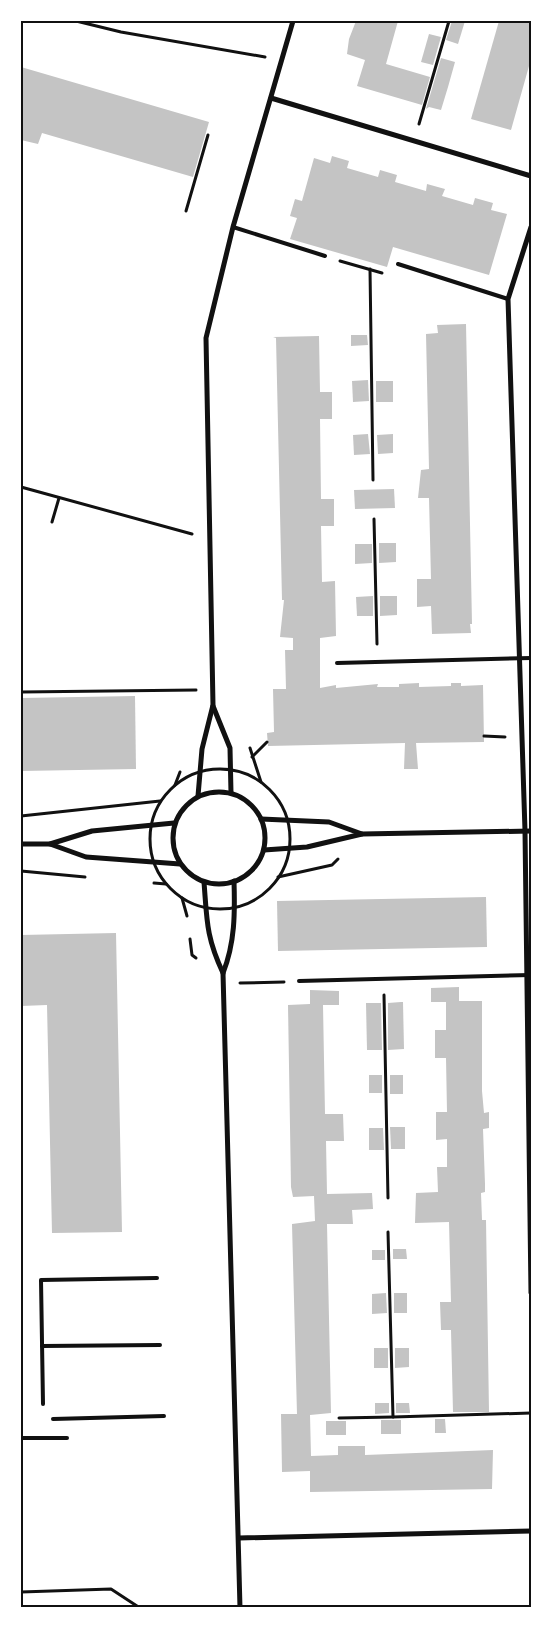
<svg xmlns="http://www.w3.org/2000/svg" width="552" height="1629" viewBox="0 0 552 1629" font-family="Merriweather,serif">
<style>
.building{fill:#c4c4c4}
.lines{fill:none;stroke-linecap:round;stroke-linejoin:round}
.path{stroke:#111;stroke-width:3}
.service{stroke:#111;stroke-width:4}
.minor{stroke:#111;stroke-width:5}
.neatline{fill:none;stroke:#111;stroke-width:2}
</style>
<rect width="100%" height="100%" fill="#fff"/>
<g class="building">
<path d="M356 21H398L386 64 430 77 422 105 357 86 365 60 347 54 349 39Z"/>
<path d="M452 21H465L458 44 446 40Z"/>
<path d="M499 21H531V59L511 130 471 119Z"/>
<path d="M429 34 441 37 433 65 421 62Z"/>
<path d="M441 58 455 62 448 87 441 110 429 107 426 109Z"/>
<path d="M21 67 209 122 193 177 42 133 38 144 21 140Z"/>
<path d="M332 156 349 161 347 168 378 177 380 170 397 175 395 182 426 191 427 184 445 189 442 196 473 205 475 198 493 203 491 210 507 214 489 275 393 247 387 267 290 239 297 218 290 216 295 199 302 201 314 158 330 163Z"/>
<path d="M466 324 472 624H470L471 633 432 634 431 606 417 607V579H431L429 498H418L421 470 429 469 426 334 438 333 437 325Z"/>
<path d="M351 335H367L368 345 351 346Z"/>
<path d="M319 336 320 392H332V419H320L321 499H334V526H321L322 582 335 581 336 636 320 638V688L336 685V688L378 684 377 687H399V684L419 683V687L451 686V683H461V686L483 685 484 742 416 743 418 769H404L405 743 268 746 267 733 274 732 273 689H286L285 650H293V638L280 637 284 600H282L276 338 273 337Z"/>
<path d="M368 380 369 401 353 402 352 381Z"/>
<rect x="376" y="381" width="17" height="21"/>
<path d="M368 434 370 454 354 455 353 435Z"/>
<path d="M393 434V453L378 454 377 435Z"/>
<path d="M394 489 395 508 355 509 354 490Z"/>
<path d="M379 543H396V562L379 563Z"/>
<path d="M355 544H372V563L355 564Z"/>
<path d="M373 596V616H357L356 597Z"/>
<path d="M380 596H397V615L380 616Z"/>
<path d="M135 696 136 769 21 771V698Z"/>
<path d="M486 897 487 947 278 951 277 901Z"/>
<path d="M116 933 122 1232 52 1233 47 1005 21 1006V935Z"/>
<path d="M459 987V1001H482V1091L484 1113 489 1112V1128L483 1129 485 1184V1192L481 1193 482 1220H486L489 1412H453L451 1330H441L440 1302H451L449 1222 415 1223 416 1193 438 1192 437 1167H447V1139L436 1140V1112H447L446 1058H435V1030H446V1002H431V988Z"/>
<path d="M310 990 339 991V1005H323L325 1114H343L344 1141H326L327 1194 372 1193 373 1209 352 1210 353 1224H327L331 1413 310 1415 311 1456 338 1455V1446H365V1455L493 1450 492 1489 310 1492V1471L282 1472 281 1414H297L292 1224 315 1221 314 1196 293 1197 291 1187 288 1005 310 1004Z"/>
<path d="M401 1002H403L404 1049 388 1050V1003Z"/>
<path d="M366 1003H381L382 1050H367Z"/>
<rect x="369" y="1075" width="13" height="18"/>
<rect x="390" y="1075" width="13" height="19"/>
<path d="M390 1127H405V1149H391Z"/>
<path d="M369 1128H383L384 1150H369Z"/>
<path d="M393 1249H406L407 1259H393Z"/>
<rect x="372" y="1250" width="13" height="10"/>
<path d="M386 1293 387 1313 372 1314V1294Z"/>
<rect x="394" y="1293" width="13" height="20"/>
<rect x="374" y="1348" width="14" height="20"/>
<path d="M395 1348H409V1367L395 1368Z"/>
<path d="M375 1403H389V1413L375 1414Z"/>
<path d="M396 1403H409L410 1413H396Z"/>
<path d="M435 1419H445L446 1433H435Z"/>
<rect x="381" y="1420" width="20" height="14"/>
<rect x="326" y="1421" width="20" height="14"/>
</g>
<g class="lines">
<g class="path">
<path d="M76 21 121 32 265 57"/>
<path d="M419 124 449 21"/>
<path d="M186 211 208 135"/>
<path d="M340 261 382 273"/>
<path d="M370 269 373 480"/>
<path d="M21 487 192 534"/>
<path d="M374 519 377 644"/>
<path d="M52 522 59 498"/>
<path d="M21 692 196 690"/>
<path d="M484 736 505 737"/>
<path d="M250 748 261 782"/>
<path d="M252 757 267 742"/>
<circle cx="220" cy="839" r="70"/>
<path d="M175 785 180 772"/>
<path d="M21 816 160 801"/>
<path d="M21 871 85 877"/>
<path d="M278 877 332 865 338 859"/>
<path d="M154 883 166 884"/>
<path d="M182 898 187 916"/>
<path d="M190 939 192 955 196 958"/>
<path d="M240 983 284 982"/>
<path d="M384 995 388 1198"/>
<path d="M388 1232 393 1417 531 1413"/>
<path d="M339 1418 393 1417"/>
<path d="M21 1592 111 1589 140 1608"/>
</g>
<g class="service">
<path d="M233 227 325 256"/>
<path d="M398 264 508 299"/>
<path d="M337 663 531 658"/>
<path d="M299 981 531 975"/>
<path d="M42 1346 160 1345"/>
<path d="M43 1404 41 1280 157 1278"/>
<path d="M53 1419 164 1416"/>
<path d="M21 1438H67"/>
</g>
<g class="minor">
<path d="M271 98 531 176"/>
<path d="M531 227 508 299 525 831 531 1293"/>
<path d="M213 706 230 748 231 793"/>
<circle cx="219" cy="838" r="46"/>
<path d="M198 796 202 749 213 705 206 338 233 227 293 21"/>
<path d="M261 819 329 822 362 834"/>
<path d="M21 844H50L92 831 174 823"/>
<path d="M50 844 86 857 180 864"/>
<path d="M264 850 307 847 362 834 531 831"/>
<path d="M234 881C235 913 235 943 223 973L240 1608"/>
<path d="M204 882C207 920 206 937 223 973"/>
<path d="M239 1538 531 1531"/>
</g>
</g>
<rect width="552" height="1629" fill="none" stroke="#ffffff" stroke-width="45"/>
<rect x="22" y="22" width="508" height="1584" class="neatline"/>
</svg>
